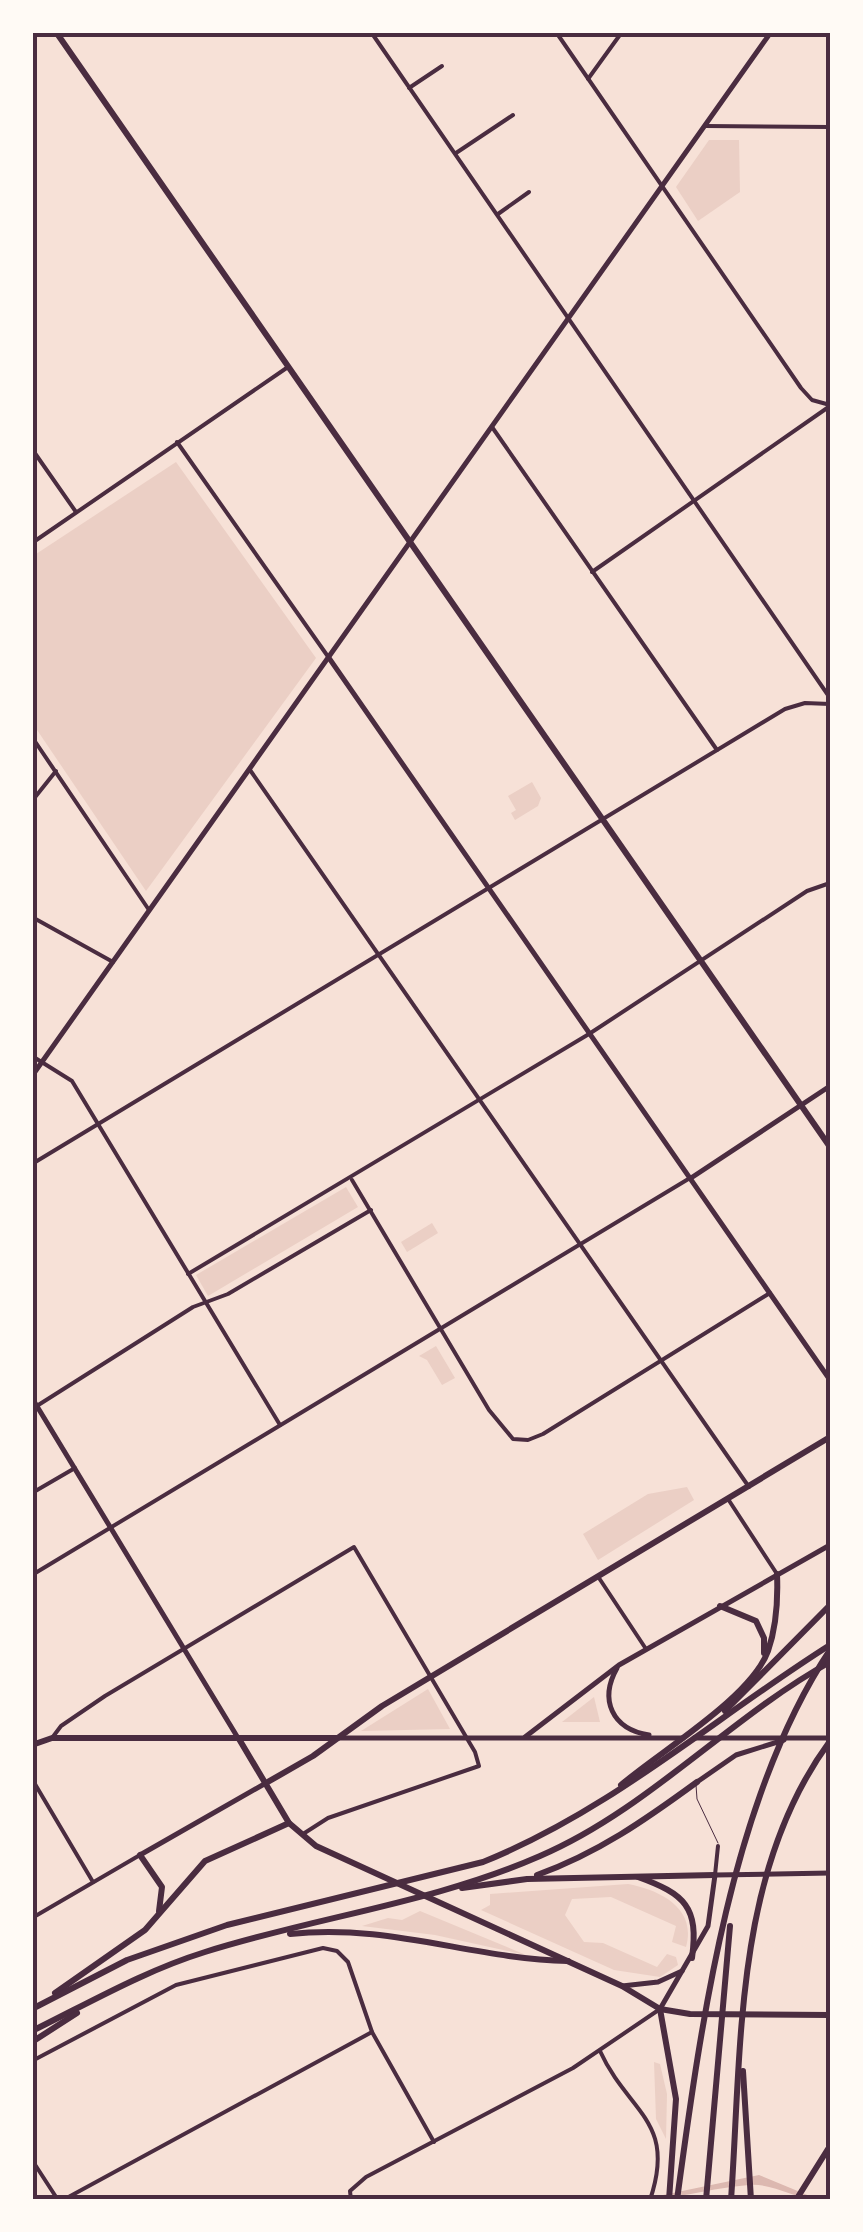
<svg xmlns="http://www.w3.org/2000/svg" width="863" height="2232" viewBox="0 0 863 2232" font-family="Quicksand,sans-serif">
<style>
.green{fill:#ebcfc5}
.water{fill:#dcb8b0}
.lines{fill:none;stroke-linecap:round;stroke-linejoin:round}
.service{stroke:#4a2c40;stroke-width:1}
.minor{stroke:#4a2c40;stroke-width:4}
.tertiary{stroke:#4a2c40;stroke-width:5}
.secondary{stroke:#4a2c40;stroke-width:5}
.primary{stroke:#4a2c40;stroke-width:6}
.motorway{stroke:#4a2c40;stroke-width:6}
.neatline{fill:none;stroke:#4a2c40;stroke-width:4}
</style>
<rect width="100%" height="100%" fill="#f7e1d7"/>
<g class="green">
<path d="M709 140H739L740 192 698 221 676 187Z"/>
<path d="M176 462 316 658 146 891 33 724V556Z"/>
<path d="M532 782 541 798 538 806 515 820 511 813 516 810 508 796Z"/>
<path d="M346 1187 358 1207 208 1296 196 1275Z"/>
<path d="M432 1223 438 1233 407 1252 401 1242Z"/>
<path d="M436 1346 455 1378 442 1385 427 1360 419 1356Z"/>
<path d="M687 1487 694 1500 598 1560 583 1534 648 1494Z"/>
<path d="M428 1689 450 1729 361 1731Z"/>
<path d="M594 1697 600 1722H562Z"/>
<path d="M628 1884C660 1890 697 1908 686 1947L672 1942 676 1926 611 1897 572 1899 565 1915 584 1942 603 1943 657 1967 667 1954 676 1957 678 1965 660 1977 614 1970 481 1910 490 1905V1894Z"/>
<path d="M420 1911 526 1955 435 1935 362 1926 388 1918 402 1920Z"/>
<path d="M654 2062 660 2064 667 2094 666 2139 656 2119Z"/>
</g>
<path class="water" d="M759 2175 817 2199C793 2199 774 2183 749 2185 710 2188 680 2199 639 2200Z"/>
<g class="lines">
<path class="service" d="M696 1785 697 1799 718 1843"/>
<g class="minor">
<path d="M371 32 830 698"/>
<path d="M556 32 801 388 812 400 830 405"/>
<path d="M588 79 622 32"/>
<path d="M409 88 442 66"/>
<path d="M705 126 830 127"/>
<path d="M456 153 513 115"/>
<path d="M498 214 529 192"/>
<path d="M492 427 717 750"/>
<path d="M177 442 329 658"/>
<path d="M32 449 76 512"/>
<path d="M32 543 288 367"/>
<path d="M592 572 830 406"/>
<path d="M32 737 149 910"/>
<path d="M250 770 749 1487"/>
<path d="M32 801 56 771"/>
<path d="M32 917 113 962"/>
<path d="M32 1056 72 1081 280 1425"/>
<path d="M32 1164 785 709 805 703 830 704"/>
<path d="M352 1180 489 1410 513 1439 528 1440 543 1434 770 1293"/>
<path d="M188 1274 589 1034 807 891 830 883"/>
<path d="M32 1409 193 1307 228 1294 371 1210"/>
<path d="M32 1493 75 1468"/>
<path d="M728 1499 777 1574"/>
<path d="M32 1575 690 1178"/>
<path d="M599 1578 646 1649"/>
<path d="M52 1738 61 1726 105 1696 354 1547 475 1752 479 1766 328 1818 303 1834"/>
<path d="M32 1779 93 1882"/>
<path d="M715 1875 718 1846"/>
<path d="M32 1918 140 1855"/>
<path d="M600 2051C628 2113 677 2120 650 2200"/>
<path d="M32 2061 176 1985 323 1948 337 1951 348 1962 372 2032 434 2142"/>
<path d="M32 2160 58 2200"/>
<path d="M63 2200 372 2032"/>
<path d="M351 2200 350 2191 366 2177 573 2068 660 2009"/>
</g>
<g class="tertiary">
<path d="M329 658 830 1380"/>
<path d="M32 1076 771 32"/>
<path d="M691 1178 830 1086"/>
<path d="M32 1398 238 1738"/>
<path d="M140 1855 266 1783"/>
<path d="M622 1986 658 1982 682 1971"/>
<path d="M660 2009 708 1926 715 1875 830 1873"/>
</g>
<g class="secondary">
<path d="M617 1668C599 1700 612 1729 649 1735"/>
<path d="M525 1737 619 1665 830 1545"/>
<path d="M339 1738H683"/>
<path d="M694 1738H830"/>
<path d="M697 1782 736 1755 784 1740"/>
</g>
<g class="primary">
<path d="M56 32 830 1147"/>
<path d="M239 1739 289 1823 316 1846 622 1986 660 2009 690 2014 830 2015"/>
<path d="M32 1745 52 1738H337"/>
<path d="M266 1783 313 1756 382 1706 830 1437"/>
</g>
<g class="motorway">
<path d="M720 1606 756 1621 764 1638V1653"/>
<path d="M725 1711 830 1605"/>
<path d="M621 1785C659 1752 751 1698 768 1651 776 1628 778 1598 777 1574"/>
<path d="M140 1855 162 1887 159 1911"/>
<path d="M537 1875C598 1853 645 1820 697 1782"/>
<path d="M638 1877C685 1894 699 1907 692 1958"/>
<path d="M462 1888 527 1879 715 1875"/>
<path d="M290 1934C389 1923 472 1959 568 1961"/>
<path d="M55 1993 145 1930 205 1861 289 1823"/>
<path d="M32 2009 127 1960 227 1925 483 1862C612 1810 714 1718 830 1645"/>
<path d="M660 2009 676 2099 669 2200"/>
<path d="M32 2031C89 2003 144 1971 205 1952 315 1917 433 1903 540 1856 647 1810 729 1718 830 1662"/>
<path d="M32 2042 77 2013"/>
<path d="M743 2071 751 2200"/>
<path d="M677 2200C701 2024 731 1799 830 1650"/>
<path d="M706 2200 730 1926"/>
<path d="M731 2200C742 2045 734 1871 830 1741"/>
<path d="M796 2200 828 2149"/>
</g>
</g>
<rect width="863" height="2232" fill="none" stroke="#fffaf5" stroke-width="70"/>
<rect x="35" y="35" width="793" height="2162" class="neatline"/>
</svg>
